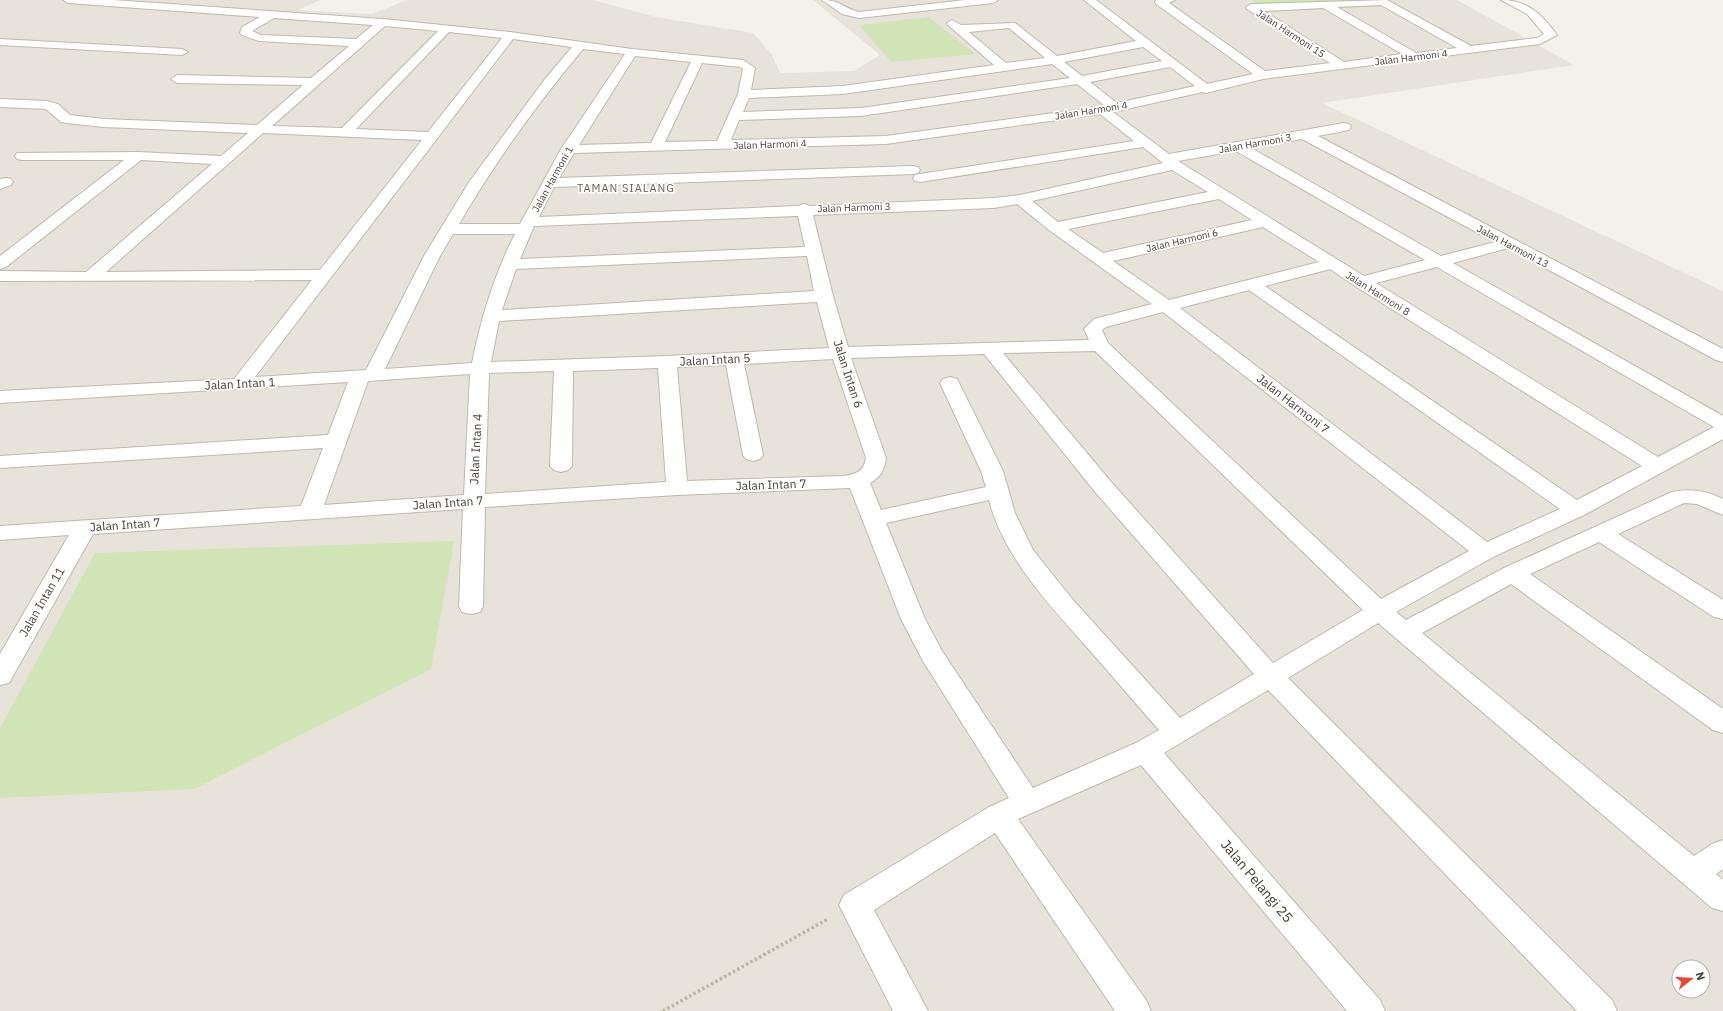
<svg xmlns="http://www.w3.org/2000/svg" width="1723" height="1011" viewBox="0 0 1723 1011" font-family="'IBM Plex Sans',sans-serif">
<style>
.residential{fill:#e8e3da;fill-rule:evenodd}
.green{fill:#d1e5b7}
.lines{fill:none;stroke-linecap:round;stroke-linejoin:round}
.minor-casing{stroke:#bfb9ae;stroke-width:2}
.path{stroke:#c0b5a0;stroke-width:3.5;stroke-dasharray:2.5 2.5;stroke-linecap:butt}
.minor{fill:#fff;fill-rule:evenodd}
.labels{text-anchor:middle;stroke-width:3.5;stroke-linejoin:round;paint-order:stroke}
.far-street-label{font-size:10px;fill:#484239;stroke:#fff}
.far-neighbourhood-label{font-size:11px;letter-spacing:1px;fill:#6a6051;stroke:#fff}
.street-label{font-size:12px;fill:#484239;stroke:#fff}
.near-street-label{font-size:14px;fill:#484239;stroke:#fff}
</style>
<rect width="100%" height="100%" fill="#f4f1eb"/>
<path class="residential" d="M0 0H320L298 10 372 14 407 0H593L656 17 753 33 772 55 780 73 854 71 880 55 813 0H1457L1574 65 1322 103 1723 291V1011H0ZM1679 967H1703V991H1679Z"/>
<g class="green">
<path d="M1252 0H1371L1382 6 1269 12Z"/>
<path d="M929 17 975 54 891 62 859 25Z"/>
<path d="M454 541 431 669 194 789 0 798V728L95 553Z"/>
</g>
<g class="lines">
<defs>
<g id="minor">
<path d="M63 0H113L383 19 510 32 632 49 743 60 755 68 751 90 843 86 994 65 948 25 947 23 952 20 961 25 1015 23 1057 56 1136 41 1084 0H1096L1207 84 1253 74 1156 4 1155 2 1156 0H1175L1169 3 1265 71 1330 63 1247 9 1246 7 1251 4 1387 0 1471 46 1537 38 1544 34 1527 14 1501 0C1527 0 1542 14 1557 35L1540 44 1263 79 1206 93 1203 92 1113 112 1169 154 1344 123 1349 124 1351 127 1349 130 1318 136 1723 349V362L1716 360 1508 248 1453 263 1723 416V439L1584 515 1493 557 1396 612 1406 620 1504 568 1672 492C1690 488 1707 491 1723 499V515L1697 504 1684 503 1618 534 1723 600V619L1714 617 1599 542 1530 574 1723 709V733L1713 730 1511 584 1422 633 1694 856 1712 844 1723 840V869L1716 874 1723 880V911L1712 908 1378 623 1288 678 1612 1000 1617 1011H1577L1268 690 1164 753 1380 1000 1385 1011H1347L1141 765 1018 819 1146 1000 1151 1011H1115L995 833 874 910 928 1011H893L839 905 844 895 989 807 1009 798 923 661 901 619 850 488 677 495 485 507 483 606 480 612 471 614 462 612 459 606 463 509 93 534 9 683 0 685V654L69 535 0 540V526L301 506 323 448 0 468V456L328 435 348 382 0 403V391L234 379 312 280 0 281V271L86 272 212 164 141 160 6 267 0 269V256L124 160H22L17 159 15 156 17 153 138 152 221 156 248 133 104 127 66 123 61 122 46 109 0 107V99L47 101 58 104 70 115 104 119 257 125 303 85 177 83 171 79 177 75 311 78 349 46 259 41 242 35 240 33 242 27 260 17 68 3ZM1381 5 1457 48 1416 53 1337 7ZM1323 8 1402 54 1344 62 1264 11ZM274 18 373 25 356 39 261 35 252 31ZM385 26 438 31 342 128 272 126ZM1009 28 1045 58 1006 63 969 32ZM449 32 502 38 428 132 356 129ZM513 39 572 47 545 79 469 182 424 256 366 370 255 377ZM1143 47 1162 61 1082 76 1064 62ZM583 49 625 54 561 149 520 224H459C495 162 537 104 583 49ZM635 56 691 62 651 143 579 145ZM702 63 740 67 743 69 738 94 717 141 665 142ZM1052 64 1070 78 861 108 743 112 749 98 843 94ZM1170 67 1195 86 1117 103 1090 82ZM1077 84 1105 106 886 136 731 140 739 120 861 116ZM1100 114 1134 141 920 174 915 175 913 178 915 181 920 182 1143 147 1163 163 1020 195 994 198 810 206 804 204 798 206 539 217 554 187 913 174 918 173 920 170 918 167 913 166 559 178 574 153 886 144ZM263 133 422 140 320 270 106 272ZM1302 139 1495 242 1441 256 1251 148ZM1236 151 1425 260 1364 276 1178 161ZM1172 170 1208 192 1058 222 1032 201ZM1219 199 1252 220 1103 253 1068 229ZM1017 204 1049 230 1152 304 1094 319 1084 329 1089 340 848 347 833 296 813 215 994 208ZM798 216 805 247 520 259 534 226ZM1263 227 1319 262 1169 300 1113 261ZM453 234H515C494 275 481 318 472 363L385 369 440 256ZM807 256 814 291 502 310 516 269ZM1437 267 1714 427 1658 457 1376 283ZM1330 269 1355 286 1642 466 1577 500 1265 286ZM1249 290 1560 509 1487 542 1180 308ZM817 302 829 348 667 356 491 362 499 321ZM1163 312 1469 551 1381 599 1108 343 1102 330 1106 327ZM1095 351 1363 610 1273 663 1112 483 1003 353ZM984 354 1096 493 1254 674 1180 718 1073 600 1033 550 1015 513 1003 471 957 379 950 377 943 379 940 383 981 471 986 487 881 510 870 483C880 478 885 469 886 458L851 358ZM833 359 866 458C864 471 857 474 844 476L687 481 677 367 726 365 743 455 746 459 753 461 760 459 763 455 744 364ZM658 368 666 482 485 494 489 373 554 371 550 466 554 470 561 472 568 470 572 466 573 371ZM470 374 464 495 324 505 368 381ZM989 500C1004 557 1047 602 1085 645 1110 673 1134 702 1159 730L1136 743 1033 788 942 651 925 619 886 523Z"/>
<path d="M822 0C840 0 843 8 859 12L965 0H998L993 3 859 18 842 14Z"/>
<path d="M0 39 182 49 188 52 182 55 0 45Z"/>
<path d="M6 178 11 179 13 182 11 185 0 189V179Z"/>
</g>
</defs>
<use href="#minor" class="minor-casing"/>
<path class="path" d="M663 1011 828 919"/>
<use href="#minor" class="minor"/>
</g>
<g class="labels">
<g class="far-street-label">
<text transform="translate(1291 33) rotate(33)" y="4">Jalan Harmoni 15</text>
<text transform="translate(1411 57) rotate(-7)" y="4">Jalan Harmoni 4</text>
<text transform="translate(1091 110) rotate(-9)" y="4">Jalan Harmoni 4</text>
<text transform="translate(1255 143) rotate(-10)" y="4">Jalan Harmoni 3</text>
<text transform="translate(770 144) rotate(-2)" y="4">Jalan Harmoni 4</text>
<text transform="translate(552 179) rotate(-61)" y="4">Jalan Harmoni 1</text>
<text transform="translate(854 207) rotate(-2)" y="4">Jalan Harmoni 3</text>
<text transform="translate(1182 240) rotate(-13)" y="4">Jalan Harmoni 6</text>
<text transform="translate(1513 246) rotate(28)" y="4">Jalan Harmoni 13</text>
<text transform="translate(1378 293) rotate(32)" y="4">Jalan Harmoni 8</text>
</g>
<g class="far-neighbourhood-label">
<text x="626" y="192">TAMAN SIALANG</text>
</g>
<g class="street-label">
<text transform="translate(715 360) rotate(-3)" y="4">Jalan Intan 5</text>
<text transform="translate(848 374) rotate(72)" y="4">Jalan Intan 6</text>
<text transform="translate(240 384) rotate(-3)" y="4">Jalan Intan 1</text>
<text transform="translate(1293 404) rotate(38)" y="4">Jalan Harmoni 7</text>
<text transform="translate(476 449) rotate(-87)" y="4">Jalan Intan 4</text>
<text transform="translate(771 485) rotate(-2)" y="4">Jalan Intan 7</text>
<text transform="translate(448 503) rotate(-4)" y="4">Jalan Intan 7</text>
<text transform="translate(125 525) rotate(-4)" y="4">Jalan Intan 7</text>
<text transform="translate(42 602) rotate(-60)" y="4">Jalan Intan 11</text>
</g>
<g class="near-street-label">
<text transform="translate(1257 881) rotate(50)" y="5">Jalan Pelangi 25</text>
</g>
</g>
<g transform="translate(1691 979) rotate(73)"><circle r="19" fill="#ffffff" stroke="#b6b3b0"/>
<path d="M0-3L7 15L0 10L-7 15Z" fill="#eb472c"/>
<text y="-6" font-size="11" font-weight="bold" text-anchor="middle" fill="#484239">N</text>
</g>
</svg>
